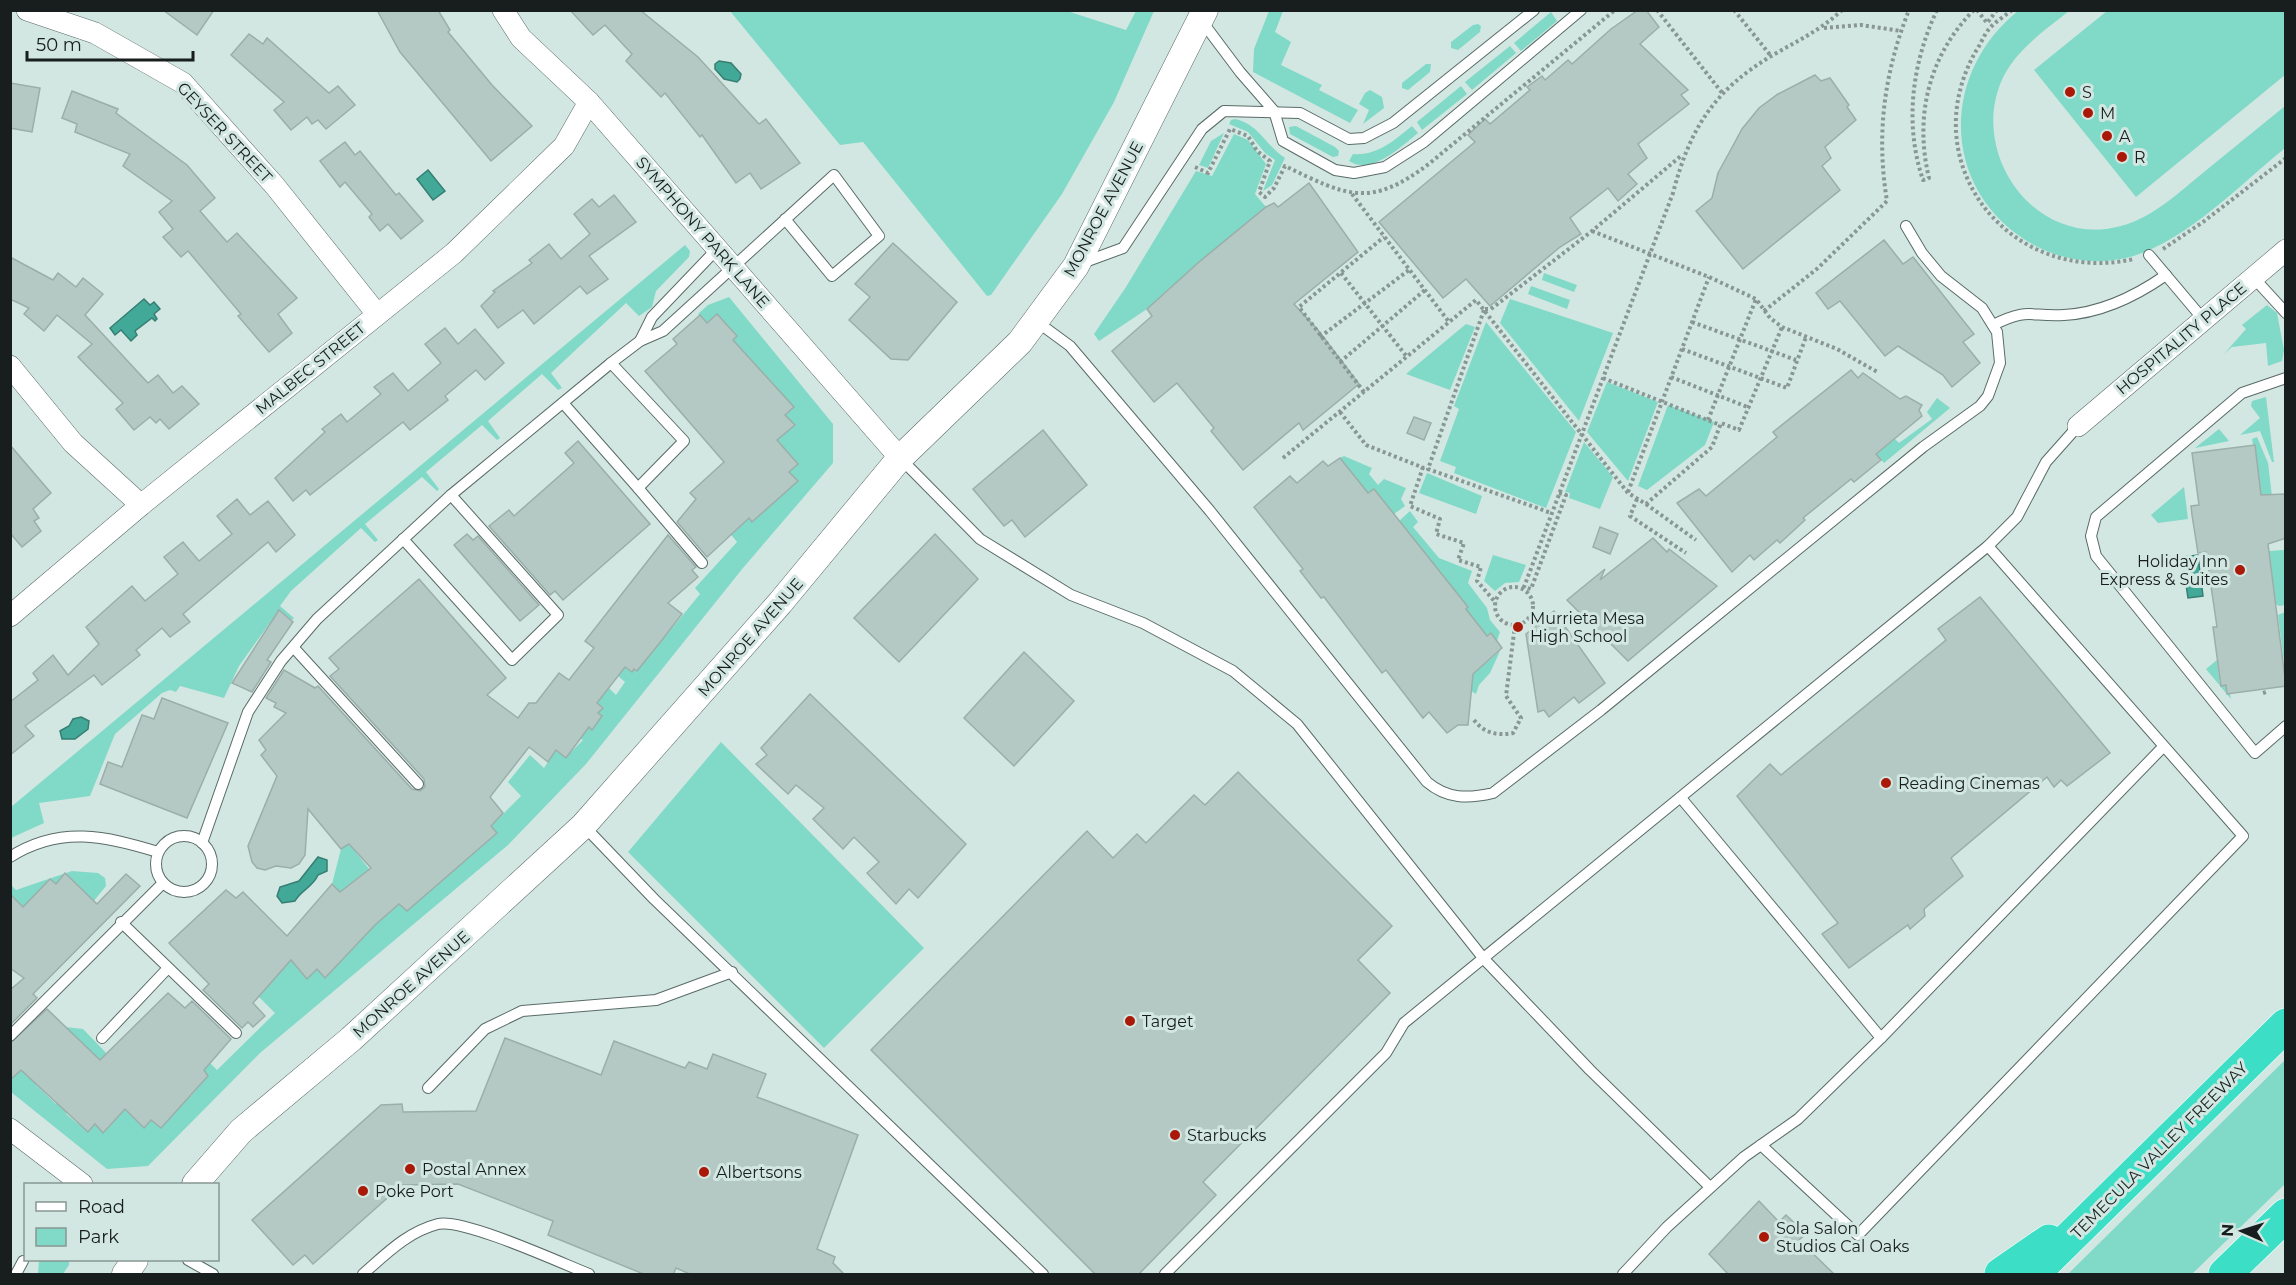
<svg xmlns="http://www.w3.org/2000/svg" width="2296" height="1285" viewBox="0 0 2296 1285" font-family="Montserrat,sans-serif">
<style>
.green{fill:#81d9c8}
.water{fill:#42a898;stroke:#357f73;stroke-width:1.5}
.building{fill:#b5c9c4;stroke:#9baea9;stroke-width:1.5}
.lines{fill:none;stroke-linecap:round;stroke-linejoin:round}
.service-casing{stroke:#596b67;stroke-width:12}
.minor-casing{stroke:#596b67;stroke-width:22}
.tertiary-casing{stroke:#596b67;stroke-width:27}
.motorway-casing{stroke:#fff;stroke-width:34}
.path{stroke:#889793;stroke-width:4;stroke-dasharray:3 3;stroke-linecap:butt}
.service{stroke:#fff;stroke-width:10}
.minor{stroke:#fff;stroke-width:21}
.tertiary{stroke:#fff;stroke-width:26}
.motorway{stroke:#3cdec6;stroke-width:33}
.poi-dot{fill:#aa1908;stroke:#d3e7e2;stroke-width:2}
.labels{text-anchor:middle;stroke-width:6;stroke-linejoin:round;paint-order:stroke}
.poi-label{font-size:16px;fill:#171e1d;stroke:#d3e7e2;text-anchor:start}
.street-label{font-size:16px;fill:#171e1d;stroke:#d3e7e2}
</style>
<rect width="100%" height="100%" fill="#d3e7e2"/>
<g class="green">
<path d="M1067 11 1126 30 1136 11H1154L1114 102 1062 194 991 295 987 296 863 142 840 145 730 11Z"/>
<path d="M1269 11H1283L1275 32 1291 42 1281 65 1322 85 1319 90 1358 110 1350 123 1253 72 1254 49Z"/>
<path d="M2018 11H2069C2044 31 2014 51 2001 82 1970 157 2037 249 2121 226 2154 217 2178 193 2204 172 2231 150 2258 128 2285 106V148C2241 184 2182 245 2126 258 2096 265 2061 260 2034 245 1941 194 1938 75 2018 11Z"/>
<path d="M2107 11H2285V75L2136 197 2034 70Z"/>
<path d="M1551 12 1557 21 1521 51 1514 43Z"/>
<path d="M1478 24 1481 26 1480 32 1458 50 1451 48V42L1473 25Z"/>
<path d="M1510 46 1516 53 1472 90 1465 82Z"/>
<path d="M1426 64H1431L1430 72 1408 90 1402 88V83Z"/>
<path d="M1461 86 1467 94 1422 130 1417 122Z"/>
<path d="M1370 90 1382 97 1384 108 1363 124 1369 110 1359 104 1365 93Z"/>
<path d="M1235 119C1259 124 1266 146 1285 158L1272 185 1263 191 1275 160 1265 153 1248 132 1229 124 1231 120Z"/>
<path d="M1296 126 1335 147 1339 151 1338 156 1333 157 1290 134 1289 127Z"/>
<path d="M1412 126 1418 133C1402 146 1371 176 1349 161L1353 154C1378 156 1394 140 1412 126Z"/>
<path d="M1224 133 1208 168 1199 165 1211 141Z"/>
<path d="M1234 134 1248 140 1266 164 1255 194 1266 207 1147 309 1099 341 1094 334 1126 287 1196 171 1212 176Z"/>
<path d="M685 245 690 251 689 257 656 291 652 307 639 316 626 303 551 373 562 388 558 390 542 374 488 421 500 438 497 440 482 425 426 472 439 489 437 491 422 477 365 524 378 540 375 542 361 528 291 591 280 606 294 618 292 620 279 610 239 666 224 698 180 686 176 692 170 690 162 693 115 734 90 796 39 803 44 823 11 838V807Z"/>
<path d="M1544 273 1577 285 1574 292 1542 280Z"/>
<path d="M1531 286 1570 300 1567 309 1528 294Z"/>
<path d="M729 297 833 424V463L743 568 586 764 508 845 260 1053 148 1166 107 1169 11 1092 10 1065 18 1073 65 1027 83 1029 113 1060 44 1075 36 1085 56 1104 66 1092 77 1100 66 1114 88 1132 95 1124 103 1133 125 1109 145 1127 179 1087 191 1096 208 1076 204 1070 209 1062 217 1070 275 1013 258 996 291 960 307 979 317 969 325 977 343 938 353 949 372 928 351 884 340 892 332 884 341 849 349 844 374 875 365 886 388 914 399 904 407 911 497 833 491 826 521 796 508 782 530 755 544 768 556 750 566 757 583 740 565 731 576 717 592 729 602 716 598 713 603 707 597 703 609 688 616 695 625 682 618 676 625 667 631 672 634 669 637 671 700 594 695 588 737 542 725 527 749 518 797 481 789 472 798 463 777 440 794 425 785 415 793 407 748 356 725 347 737 336 717 314 707 324 698 314 708 305Z"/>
<path d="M1510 299 1613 333 1579 421 1500 323Z"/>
<path d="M2267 305 2277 313 2284 350 2282 361 2268 366 2266 343 2232 347 2224 354 2246 329 2242 325Z"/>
<path d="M1486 322 1576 432 1546 508 1454 473 1456 467 1440 461 1459 409 1454 406Z"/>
<path d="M1466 324 1475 327 1450 390 1406 374Z"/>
<path d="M1607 382 1658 402 1628 481 1587 432Z"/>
<path d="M2266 397 2274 462H2272L2260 431 2240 435 2260 418 2251 406 2252 401Z"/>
<path d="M1937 398 1950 408 1884 463 1876 454 1895 439 1899 443 1932 419 1927 412Z"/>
<path d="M1668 405 1714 422 1705 445 1647 490 1638 486Z"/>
<path d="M2219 429 2229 441 2195 448Z"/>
<path d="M2257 437 2268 463 2272 496 2261 495 2252 439Z"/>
<path d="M1584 442 1613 477 1600 509 1569 498 1570 493 1565 492Z"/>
<path d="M1344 456 1372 468 1369 474 1378 485 1384 479 1406 488 1401 499 1405 506 1394 514 1374 490 1368 493 1340 458Z"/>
<path d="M1427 473 1482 496 1476 514 1419 493Z"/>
<path d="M2184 487 2188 519 2158 523 2151 515Z"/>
<path d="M1410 511 1418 522 1413 527 1439 558 1472 571 1468 583 1487 608 1490 620 1500 632 1497 641 1491 633 1487 636 1482 630 1478 632 1461 612 1468 607 1399 521Z"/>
<path d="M2284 550 2285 605 2279 606 2276 604 2269 551Z"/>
<path d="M1493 555 1526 565 1519 582 1505 583 1495 591 1484 581Z"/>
<path d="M2285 612H2286L2285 670 2278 615Z"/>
<path d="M1500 651 1490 673 1479 685 1476 694 1471 691 1473 674Z"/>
<path d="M2217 660 2220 685H2226L2227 694H2230L2231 699 2206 669Z"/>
<path d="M721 742 924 948 824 1048 628 852Z"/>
<path d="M72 871 98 873 105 878 106 886 88 908 86 893 65 873 56 884 50 879 24 909 11 896 10 884 16 890Z"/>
<path d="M2285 1060V1184L2192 1274H2068Z"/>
<path d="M39 1260H69V1265L63 1274H38Z"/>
</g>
<g class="water">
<path d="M719 61 731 63 741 74 740 79 737 82 724 79 715 69V64Z"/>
<path d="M428 170 445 191 433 200 417 179Z"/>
<path d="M144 299 150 305 154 302 160 309 154 314 157 319 155 321 152 318 135 331 137 335 131 341 121 330 115 335 110 328Z"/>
<path d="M2198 555 2203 596 2188 598 2182 557Z"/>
<path d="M81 717 89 721 88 729 75 739H62L60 731 69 726 73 719Z"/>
<path d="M318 857 327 860V871L318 875C313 887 301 890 295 901L282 903 277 896 280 887 299 881Z"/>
</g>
<g class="building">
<path d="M163 10H214L197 35Z"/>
<path d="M377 10H438L450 30 448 32 492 85 532 126 491 161 400 52Z"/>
<path d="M570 10H640L698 57 759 124 766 119 800 163 761 189 750 173 736 183 702 135 700 137 665 93 661 97 626 61 632 54 605 25 593 35Z"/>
<path d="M1638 10H1646L1659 27 1640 44 1688 90 1681 95 1689 104 1638 144 1647 158 1628 174 1637 184 1618 201 1608 188 1570 218 1581 234 1560 247 1490 306 1466 279 1443 298 1379 222 1475 142 1468 135 1485 119 1490 124 1530 90 1527 87 1542 76 1545 80 1568 60 1572 64 1611 29Z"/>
<path d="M249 34 263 44 267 38 329 93 338 86 355 105 326 129 318 120 312 124 307 117 291 130 274 110 284 102 231 55Z"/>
<path d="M1815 75 1821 81 1830 78 1849 105 1847 107 1856 120 1825 147 1831 158 1822 166 1840 190 1743 269 1696 211 1712 198 1718 173 1729 153 1742 129 1759 108 1778 94Z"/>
<path d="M10 83 40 88 32 132 10 128Z"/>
<path d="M72 91 118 109 116 113 187 165 215 198 200 211 227 242 237 233 297 298 278 314 292 333 269 352 238 316 241 314 188 251 181 257 163 237 173 229 159 212 172 201 123 166 130 154 75 132 77 124 62 118Z"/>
<path d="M345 142 355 155 360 151 396 195 399 193 423 221 401 239 388 224 380 231 369 217 372 214 345 182 340 187 320 161Z"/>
<path d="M1309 183 1358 252 1294 304 1318 330 1359 384 1303 430 1299 423 1243 470 1211 431 1214 428 1177 383 1154 402 1112 351 1152 316 1147 309 1199 262 1266 207 1274 203 1278 207Z"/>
<path d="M614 195 636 222 589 256 608 279 587 294 580 286 534 324 523 310 498 328 481 306 495 292 493 291 532 263 529 260 549 244 561 259 590 234 574 214 592 199 599 207Z"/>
<path d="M1884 240 1903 264 1913 257 1974 334 1963 342 1980 363 1952 387 1943 375 1898 346 1885 356 1840 301 1828 309 1816 293Z"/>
<path d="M893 243 957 302 908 360 891 359 849 320 870 297 855 284Z"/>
<path d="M10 257 53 280 58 273 76 287 83 278 103 294 85 315 148 383 158 375 173 393 182 386 199 404 169 429 160 419 156 423 150 417 134 430 116 409 123 403 78 357 92 344 57 315 44 331 24 314 29 308 10 299Z"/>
<path d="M717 314 737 336 733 340 794 407 785 415 795 425 777 440 798 464 789 472 798 481 752 522 749 518 707 557 677 522 696 499 690 493 724 462 645 371 677 344 673 339 700 315 707 323Z"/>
<path d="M445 328 458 344 475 329 504 363 485 380 476 370 445 396 448 400 410 430 403 422 310 495 306 490 293 501 275 478 325 432 322 429 341 414 347 422 381 394 374 387 393 373 408 391 441 363 425 344Z"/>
<path d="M1851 370 1858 378 1863 373 1900 399 1906 396 1922 405 1919 410 1922 416 1876 454 1881 460 1854 482 1851 479 1803 518 1805 520 1780 543 1777 540 1754 560 1750 555 1732 572 1677 503 1699 489 1706 496 1777 437 1773 432Z"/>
<path d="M1414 417 1431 423 1424 440 1407 433Z"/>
<path d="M1043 430 1087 485 1025 537 1012 520 1004 526 973 489Z"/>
<path d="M578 441 650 524 563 600 555 591 550 595 489 526 509 510 514 516 574 463 565 453Z"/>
<path d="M10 445 51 493 33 509 39 518 34 521 41 531 22 547 10 533Z"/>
<path d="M2255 445 2261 495 2286 494V538L2268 544 2286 686 2227 694 2226 685 2221 686 2213 627H2217L2206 552 2198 553 2192 515 2191 506 2199 505 2192 453Z"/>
<path d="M1340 458 1368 493 1374 489 1468 607 1466 609 1487 636 1491 633 1502 648 1473 674 1468 725H1458L1447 733 1429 712 1423 718 1386 670 1382 673 1324 597 1321 598 1300 571 1303 569 1254 507 1290 476 1297 483 1323 461 1328 466Z"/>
<path d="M237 499 250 515 268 501 295 535 276 552 268 542 183 614 190 622 170 637 162 628 136 650 140 655 102 685 94 675 25 726 34 736 10 755V702L38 680 33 673 53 655 68 675 99 644 86 627 132 586 145 601 178 574 164 557 183 542 199 561 232 534 217 516Z"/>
<path d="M1600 527 1618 534 1610 554 1593 547Z"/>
<path d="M467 534 473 540 478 536 539 605 520 621 454 545Z"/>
<path d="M935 534 978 579 899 662 854 618Z"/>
<path d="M668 535 696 567 692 570 698 577 668 603 682 614 662 640 637 671 634 669 632 672 625 667 597 703 603 708 598 713 602 716 592 730 589 727 566 758 556 750 548 762 529 747 490 797 503 813 491 826 497 833 407 911 399 904 375 925 325 978 317 969 307 979 291 960 253 1003 265 1016 253 1027 248 1022 242 1028 203 990 209 984 169 943 226 890 236 898 243 892 287 936 332 884 340 892 371 868 349 844 341 849 308 809 305 855 299 864 291 868 276 866 265 870 257 868 252 862 248 846 277 776 261 755 266 750 259 740 286 713 274 707 276 703 266 698 284 670 315 688 318 686 412 789 420 791 425 787 424 779 330 676 339 669 329 658 419 579 506 678 487 695 518 718 529 703H536L559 673 569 680 594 648 585 641Z"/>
<path d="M1653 538 1667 552 1669 549 1717 586 1628 661 1567 600 1605 569 1600 580Z"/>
<path d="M1980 597 2110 753 2067 786 2061 780 2054 787 2047 777 1951 858 1963 876 1924 909 1925 916 1910 929 1908 925 1849 968 1822 934 1838 923 1737 796 1770 764 1781 775 1946 640 1938 629Z"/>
<path d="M279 610 293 622 267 660 271 662 252 692 232 683Z"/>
<path d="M1554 611 1605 683 1579 703 1574 697 1549 717 1544 710 1538 712 1526 634Z"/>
<path d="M1024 652 1074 701 1014 766 964 718Z"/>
<path d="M810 694 966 844 918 898 909 889 896 904 867 873 879 862 854 837 843 849 813 819 824 808 796 785 788 794 756 764 767 755 761 748Z"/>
<path d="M162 698 228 723 187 818 100 784 108 762 122 767 142 715 154 719Z"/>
<path d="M1238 772 1392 926 1358 960 1390 993 1203 1182 1216 1195 1138 1275H1096L871 1050 1087 831 1113 858 1137 834 1146 843 1194 795 1205 805Z"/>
<path d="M65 873 97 904 126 874 140 886 33 994 37 998 10 1025V990L24 978 10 968V894L23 907 50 879 56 884Z"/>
<path d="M168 993 185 1008 192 1001 231 1039 204 1070 208 1076 161 1128 151 1120 144 1128 125 1109 103 1133 95 1124 88 1132 21 1070 10 1080V1043L47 1009 100 1060Z"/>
<path d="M505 1038 601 1075 614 1041 685 1068 689 1062 707 1069 713 1054 766 1074 757 1097 858 1135 817 1249 835 1257 833 1263 845 1275H692L676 1268 673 1275H646L548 1235 553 1221 458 1184 402 1185 313 1264 305 1255 293 1265 252 1220 381 1105 402 1104 403 1112 476 1111Z"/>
<path d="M1759 1201 1779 1222 1786 1215 1806 1234 1799 1240 1835 1275H1729L1709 1254Z"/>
</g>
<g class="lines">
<defs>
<g id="service">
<path d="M1201 20 1240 72 1274 111 1283 141 1335 170 1354 173 1385 167 1424 142 1581 10"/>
<path d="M2149 255 2203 319"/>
<path d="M1082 263 1123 248 1202 129 1224 111 1300 113 1349 139 1364 138 1393 123 1534 10"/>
<path d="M2253 277 2286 313"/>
<path d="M1036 321 1070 346 1210 511 1427 782C1447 799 1468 799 1493 793L1601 710 1923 447 1980 406 1988 396 2000 363 1997 332 1982 308 1941 276 1922 253 1906 226"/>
<path d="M1993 325C2029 307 2029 317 2064 315 2102 313 2136 296 2166 275"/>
<path d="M640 341 652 317 717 249"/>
<path d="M2286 378 2242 393 2096 517 2091 536 2096 556 2255 753 2286 726"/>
<path d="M563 403 638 488 684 441 611 363"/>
<path d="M900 458 980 539 1071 595 1143 623 1233 671 1297 724 1484 959 1590 1070 1710 1187"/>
<path d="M638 488 702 563"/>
<path d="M403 539 512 660 558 615 451 495"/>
<path d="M294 648 418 784"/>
<path d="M1681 798 1881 1038"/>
<path d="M584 826 654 899 1043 1274"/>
<circle cx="184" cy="864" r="28"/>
<path d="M202 843 248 712 281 661 317 619 451 495 611 363 640 341 663 331 834 175 879 236 832 276 785 219"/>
<path d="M10 857C60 825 106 836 158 852"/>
<path d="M121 922 236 1033"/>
<path d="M10 1036 163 883"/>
<path d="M102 1038 168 968"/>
<path d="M428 1088 485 1029 522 1011 656 1000 732 972"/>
<path d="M1761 1145 1858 1235 2243 836 1988 546"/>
<path d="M188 1260 213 1274"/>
<path d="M16 1274 23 1261"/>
<path d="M363 1274C386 1254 407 1232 438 1224 463 1218 561 1263 589 1274"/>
<path d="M1165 1274 1386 1053 1404 1023 1988 546 2017 517 2046 462 2078 426"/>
<path d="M1623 1274 1667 1227 1744 1157 1798 1119 1881 1038 2163 747"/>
</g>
<g id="minor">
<path d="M27 10 95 33 183 83 275 186 377 314"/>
<path d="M503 10 521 38 589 102 900 458"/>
<path d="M10 366 73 443 141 505"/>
<path d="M2078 426 2286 250"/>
<path d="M10 616 141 505 454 253 564 146 589 102"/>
<path d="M10 1129 82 1184"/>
</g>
<g id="tertiary">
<path d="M195 1184 241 1131 351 1039 583 826 780 603 900 458 1020 342 1076 266 1205 10"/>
<path d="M125 1274 135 1260"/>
</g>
<g id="motorway">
<path d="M2001 1274 2049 1241"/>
<path d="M2033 1274 2286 1025"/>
<path d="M2225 1274 2286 1215"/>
</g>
</defs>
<use href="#service" class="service-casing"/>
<use href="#minor" class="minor-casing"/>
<use href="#tertiary" class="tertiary-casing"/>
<use href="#motorway" class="motorway-casing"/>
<g class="path">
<path d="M1657 10 1723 94"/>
<path d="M1734 10 1771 56"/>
<path d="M1937 10C1912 63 1904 124 1923 180L1929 178C1914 116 1929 55 1974 10"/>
<path d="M1977 10 1987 23 1997 10"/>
<path d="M2012 10C2005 16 1996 21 1990 28 1984 34 1981 44 1976 51 1912 163 2010 287 2134 259"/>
<path d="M1824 28 1861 25 1901 31"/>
<path d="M1195 167 1208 173 1230 129 1248 136 1257 151 1270 161 1259 192 1265 197 1274 188 1285 166C1347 196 1370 209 1430 163L1615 10"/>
<path d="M1352 194 1449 322"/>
<path d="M1592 231 1709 277 1756 299 1770 318 1782 327 1837 349 1879 373"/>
<path d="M2163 249 2203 222 2286 158"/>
<path d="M1341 273 1407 357"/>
<path d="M1485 309H1491L1592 231 1682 155"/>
<path d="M1484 310 1428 469 1551 513"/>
<path d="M1764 311 1818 268 1887 201C1876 135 1884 73 1909 10"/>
<path d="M1692 322 1796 360"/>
<path d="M1320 337 1409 270"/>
<path d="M1682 349 1787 388 1806 337"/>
<path d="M1340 362 1425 290"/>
<path d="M1671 377 1750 408"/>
<path d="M1603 378 1720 425"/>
<path d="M1364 392 1299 307 1384 237"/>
<path d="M1340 412 1366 445 1424 468"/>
<path d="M1708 420 1756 299"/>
<path d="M1283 458 1476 300 1628 493 1646 504 1712 447 1721 423 1739 430 1782 327"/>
<path d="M1423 467 1410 506 1440 519 1436 534 1464 543 1458 560 1481 567 1477 581 1496 603"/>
<path d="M1628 492 1709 277"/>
<path d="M1559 493 1566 495 1531 589 1524 587 1673 193C1690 128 1714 90 1773 55 1797 41 1821 30 1842 10"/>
<path d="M1637 499 1630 516 1686 553"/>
<path d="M1646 504 1696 540"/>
<circle cx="1514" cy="606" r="19"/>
<path d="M2263 693 2266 692"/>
<path d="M1474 720C1484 733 1497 736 1513 733L1521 718 1506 696 1515 625"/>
</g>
<use href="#service" class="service"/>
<use href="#minor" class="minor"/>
<use href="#tertiary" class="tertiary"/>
<use href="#motorway" class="motorway"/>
</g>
<g class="poi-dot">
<circle cx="2070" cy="92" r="6"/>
<circle cx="2088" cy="113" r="6"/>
<circle cx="2107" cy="136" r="6"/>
<circle cx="2122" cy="157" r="6"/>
<circle cx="2240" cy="570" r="6"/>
<circle cx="1518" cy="627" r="6"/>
<circle cx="1886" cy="783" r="6"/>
<circle cx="1130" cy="1021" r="6"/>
<circle cx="1175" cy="1135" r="6"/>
<circle cx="410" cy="1169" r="6"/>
<circle cx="704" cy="1172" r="6"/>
<circle cx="363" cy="1191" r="6"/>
<circle cx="1764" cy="1237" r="6"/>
</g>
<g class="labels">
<g class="poi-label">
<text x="2082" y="98">S</text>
<text x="2100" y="119">M</text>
<text x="2119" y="142">A</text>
<text x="2134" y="163">R</text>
<text x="2228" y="567" text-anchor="end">Holiday Inn<tspan x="2228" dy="18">Express &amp; Suites</tspan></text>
<text x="1530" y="624">Murrieta Mesa<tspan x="1530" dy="18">High School</tspan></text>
<text x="1898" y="789">Reading Cinemas</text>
<text x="1142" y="1027">Target</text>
<text x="1187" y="1141">Starbucks</text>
<text x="422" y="1175">Postal Annex</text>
<text x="716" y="1178">Albertsons</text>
<text x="375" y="1197">Poke Port</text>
<text x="1776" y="1234">Sola Salon<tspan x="1776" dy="18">Studios Cal Oaks</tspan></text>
</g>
<g class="street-label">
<text transform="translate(225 132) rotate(47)" y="6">GEYSER STREET</text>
<text transform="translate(1103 209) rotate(-62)" y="6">MONROE AVENUE</text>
<text transform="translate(703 232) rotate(49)" y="6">SYMPHONY PARK LANE</text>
<text transform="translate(2181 338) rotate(-40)" y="6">HOSPITALITY PLACE</text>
<text transform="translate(310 368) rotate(-39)" y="6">MALBEC STREET</text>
<text transform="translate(750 637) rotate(-49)" y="6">MONROE AVENUE</text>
<text transform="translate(411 984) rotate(-42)" y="6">MONROE AVENUE</text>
<text transform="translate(2159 1150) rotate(-45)" y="6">TEMECULA VALLEY FREEWAY</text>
</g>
</g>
<rect width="2296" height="1285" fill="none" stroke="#171e1d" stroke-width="24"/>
<rect x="24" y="1183" width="195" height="78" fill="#d3e7e2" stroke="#889793" stroke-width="1.5"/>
<rect x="36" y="1202" width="30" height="9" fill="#ffffff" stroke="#889793" stroke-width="1.5"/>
<text x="78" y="1213" font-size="18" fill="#171e1d">Road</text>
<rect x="36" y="1228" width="30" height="18" fill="#81d9c8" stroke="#889793" stroke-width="1.5"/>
<text x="78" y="1243" font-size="18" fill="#171e1d">Park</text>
<g transform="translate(2242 1231) rotate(273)" stroke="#d3e7e2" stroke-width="4.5" paint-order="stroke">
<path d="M0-4.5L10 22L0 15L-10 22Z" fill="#171e1d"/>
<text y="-9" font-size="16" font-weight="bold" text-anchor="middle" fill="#171e1d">N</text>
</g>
<path d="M27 51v9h166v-9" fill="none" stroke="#171e1d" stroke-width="3"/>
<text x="36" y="51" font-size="18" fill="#171e1d" stroke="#d3e7e2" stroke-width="4.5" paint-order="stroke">50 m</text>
</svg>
